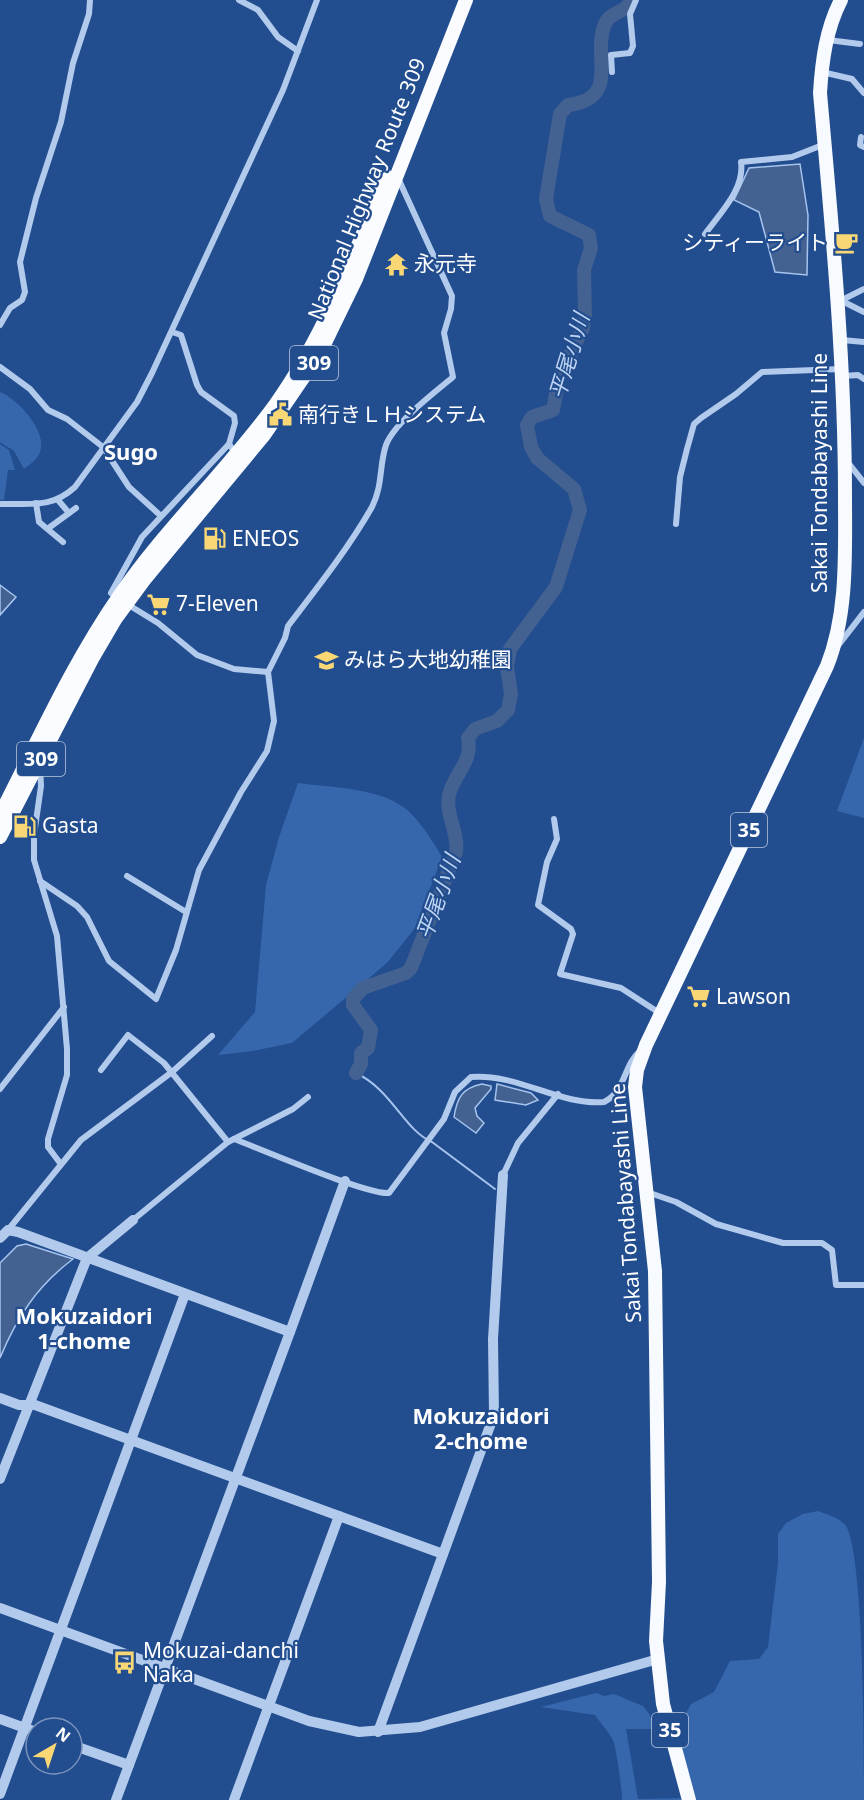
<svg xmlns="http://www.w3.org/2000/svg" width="864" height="1800" viewBox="0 0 864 1800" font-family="'Noto Sans','Noto Sans JP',sans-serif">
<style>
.green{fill:#3667ac}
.water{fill:#436191;stroke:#a6c4ed;stroke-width:1.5}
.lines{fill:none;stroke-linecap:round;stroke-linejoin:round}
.stream{stroke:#a6c4ed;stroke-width:2}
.river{stroke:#436191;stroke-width:14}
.minor{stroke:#b2caec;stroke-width:6}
.tertiary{stroke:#b2caec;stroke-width:10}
.primary{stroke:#f7faff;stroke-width:14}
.trunk{stroke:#fbfcff;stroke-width:14}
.labels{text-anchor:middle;stroke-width:4.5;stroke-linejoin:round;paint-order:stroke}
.shield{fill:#224d8f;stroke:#bdcadd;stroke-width:1.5}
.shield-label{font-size:20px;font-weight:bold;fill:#fff}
.street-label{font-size:21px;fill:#fff;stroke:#224d8f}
.poi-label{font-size:21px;fill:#fff;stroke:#224d8f;text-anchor:start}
.water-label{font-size:22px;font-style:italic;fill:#bed4f3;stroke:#224d8f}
.neighbourhood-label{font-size:22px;font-weight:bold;fill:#fff;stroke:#224d8f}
</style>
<rect width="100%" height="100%" fill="#224d8f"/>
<g class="green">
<path d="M0 392C18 399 48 432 40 452 38 459 29 465 24 469L14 451 0 442Z"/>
<path d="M0 444 9 450 15 470H8L4 500H0Z"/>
<path d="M864 738V818L837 811Z"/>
<path d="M298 783C332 788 378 787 406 809 421 822 432 840 442 857L415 928 387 963 292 1043 253 1051 218 1055 255 1012 266 885 279 837Z"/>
<path d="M818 1511C828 1515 839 1517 846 1526 864 1556 864 1751 864 1800H694L676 1732 691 1704 714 1692 730 1661 759 1659 768 1647 778 1563V1534L786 1523 803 1514Z"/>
<path d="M596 1693 604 1696 614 1694 643 1706 650 1715 653 1729H626L638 1799 683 1798V1800H622C622 1789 617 1754 614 1743 611 1734 601 1724 595 1715L541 1707Z"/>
</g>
<g class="water">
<path d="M800 164 808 215 807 275 775 272 759 212 734 200 749 168Z"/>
<path d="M0 585 16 597 0 615Z"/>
<path d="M482 1084 491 1086V1089L475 1108 477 1116 484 1123 476 1133 454 1117C457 1098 462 1088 482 1084Z"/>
<path d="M497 1084 531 1093 538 1100 526 1105 495 1100Z"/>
<path d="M26 1244 73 1259C37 1286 17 1317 0 1358V1263L17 1246Z"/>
</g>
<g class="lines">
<path class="stream" d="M356 1073C392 1090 404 1130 432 1142L495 1189"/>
<path class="river" d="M356 1073 361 1064V1053L368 1048 371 1030 353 1005V999L363 988 406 973 411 968 456 852C459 832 445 815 449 795 454 773 473 763 468 738L475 729 497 721 508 710 511 694 507 667 510 649 556 587 580 510 574 489 537 458 531 447 527 425 532 417 553 410 559 377 583 328 585 315 584 270 591 248 589 235 550 216 546 199 560 114 568 105C622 98 591 56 605 24 610 11 626 14 631 0"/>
<g class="minor">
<path d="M239 0 258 10 278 37 298 51"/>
<path d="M828 40 860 44"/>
<path d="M612 72 611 55 630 53 633 46 630 14 636 0"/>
<path d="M822 72 852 79 864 93"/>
<path d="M861 137 860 145 864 147"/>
<path d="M705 234C720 213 745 189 741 162L792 157 825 144"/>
<path d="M842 301 864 312"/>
<path d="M838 302 864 289"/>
<path d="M0 325 10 308 22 300 25 292 20 262 36 198 61 122 73 63 89 14 90 0"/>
<path d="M172 332 181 335 197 385 201 392 234 416 235 423 229 444 236 454"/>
<path d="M842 340 864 342"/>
<path d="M0 367 30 389 48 410 67 419 103 447 129 487 161 516"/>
<path d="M843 376 858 375 864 379"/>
<path d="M850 465 864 483"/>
<path d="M58 500 69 513"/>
<path d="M36 503 39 522 63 542"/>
<path d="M0 504C31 503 51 509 75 487L137 402 152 373 283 90 317 0"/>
<path d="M676 524 680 477 687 449 694 424 701 418 736 394 762 372 841 369"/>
<path d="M50 527 76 508"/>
<path d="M118 598 111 593 142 537 229 444"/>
<path d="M127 604 158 623 197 655 234 669 268 672"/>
<path d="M837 647 864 612"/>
<path d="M40 765 41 786 34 835V860L57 936 67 1049V1075L48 1139V1147L60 1163"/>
<path d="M554 819 557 839 547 862 538 905 571 929 573 934 560 974 621 988 661 1014"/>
<path d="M127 876 186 912"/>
<path d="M40 881 77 906 87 917 109 961 156 999 176 950 199 870 241 792 267 751 274 721 268 672 285 638 288 626C317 588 348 549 372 507 383 485 379 466 386 445 394 423 435 392 453 377L444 333 451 309 452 296 398 178"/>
<path d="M101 1070 128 1035 164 1063 228 1142"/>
<path d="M0 1089 64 1007"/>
<path d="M234 1139C261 1149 367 1195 389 1193L444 1119 455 1092 471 1077C517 1073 560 1106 604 1102 626 1091 623 1066 640 1051"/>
<path d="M503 1175 518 1143 558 1094"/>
<path d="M647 1192 676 1202 716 1224 783 1243H822L832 1250 836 1285H864"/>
<path d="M133 1220 228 1142 293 1109 308 1097"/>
<path d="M8 1230 81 1140 172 1072 212 1036"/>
</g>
<g class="tertiary">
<path d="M0 1238 8 1230 18 1232 290 1332 116 1800"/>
<path d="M290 1332 345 1181"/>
<path d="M0 1398 19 1405H35L443 1554"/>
<path d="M0 1479 87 1258 133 1220"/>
<path d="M0 1608 309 1721 359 1732 420 1727 658 1659"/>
<path d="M0 1719 36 1732"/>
<path d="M378 1732 494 1415 493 1339 503 1175"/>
<path d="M72 1745 129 1765"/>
<path d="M0 1794 185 1294"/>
<path d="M234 1800 339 1516"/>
</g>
<path class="primary" d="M689 1800 663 1704 656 1641 659 1582 655 1271 635 1087 637 1070 646 1045 827 666C848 613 845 553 845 496 845 361 832 227 820 93 822 61 826 29 841 0"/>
<g class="trunk">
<path d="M0 815C38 741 72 664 120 595 166 528 227 471 275 405 325 335 354 256 386 176"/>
<path d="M0 837 92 659 116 618 144 580 264 435 320 353 356 279 466 0"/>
</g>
</g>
<defs>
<symbol id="cafe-bare" viewBox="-9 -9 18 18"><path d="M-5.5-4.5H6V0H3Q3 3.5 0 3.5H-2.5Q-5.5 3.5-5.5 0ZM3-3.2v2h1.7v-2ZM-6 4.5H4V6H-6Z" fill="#f8d774" stroke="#224d8f" stroke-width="2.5" paint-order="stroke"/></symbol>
<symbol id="temple-bare" viewBox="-9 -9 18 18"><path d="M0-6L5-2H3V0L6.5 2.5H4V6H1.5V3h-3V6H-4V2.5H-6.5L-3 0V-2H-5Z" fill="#f8d774" stroke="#224d8f" stroke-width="2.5" paint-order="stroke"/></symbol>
<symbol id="civic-bare" viewBox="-9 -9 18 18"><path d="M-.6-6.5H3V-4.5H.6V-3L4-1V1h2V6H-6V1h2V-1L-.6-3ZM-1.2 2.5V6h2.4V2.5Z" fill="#f8d774" stroke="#224d8f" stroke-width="2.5" paint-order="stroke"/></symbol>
<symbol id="fuel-bare" viewBox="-9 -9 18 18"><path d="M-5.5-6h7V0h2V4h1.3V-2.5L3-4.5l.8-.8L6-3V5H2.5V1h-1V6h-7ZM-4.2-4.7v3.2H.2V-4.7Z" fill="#f8d774" stroke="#224d8f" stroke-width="2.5" paint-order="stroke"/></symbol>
<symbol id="supermarket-bare" viewBox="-9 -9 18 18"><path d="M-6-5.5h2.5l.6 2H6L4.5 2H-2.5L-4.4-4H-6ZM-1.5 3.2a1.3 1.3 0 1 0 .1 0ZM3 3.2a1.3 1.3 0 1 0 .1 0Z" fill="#f8d774" stroke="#224d8f" stroke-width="2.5" paint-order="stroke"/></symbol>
<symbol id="school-bare" viewBox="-9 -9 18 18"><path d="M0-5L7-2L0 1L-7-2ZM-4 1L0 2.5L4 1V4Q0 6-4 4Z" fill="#f8d774" stroke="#224d8f" stroke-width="2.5" paint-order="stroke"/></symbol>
<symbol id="bus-bare" viewBox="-9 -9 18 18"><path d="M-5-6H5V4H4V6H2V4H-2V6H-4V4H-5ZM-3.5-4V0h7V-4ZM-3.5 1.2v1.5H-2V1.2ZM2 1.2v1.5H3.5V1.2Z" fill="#f8d774" stroke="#224d8f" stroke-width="2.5" paint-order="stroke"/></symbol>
</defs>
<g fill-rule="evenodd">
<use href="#cafe-bare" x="830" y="226" width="33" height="33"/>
<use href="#temple-bare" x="380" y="248" width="33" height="33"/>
<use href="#civic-bare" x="264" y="398" width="33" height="33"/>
<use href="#fuel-bare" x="198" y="522" width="33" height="33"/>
<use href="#supermarket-bare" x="142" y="588" width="33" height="33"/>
<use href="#school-bare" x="310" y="644" width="33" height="33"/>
<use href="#fuel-bare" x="8" y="810" width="33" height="33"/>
<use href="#supermarket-bare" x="682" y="980" width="33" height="33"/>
<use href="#bus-bare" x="108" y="1646" width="33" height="33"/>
</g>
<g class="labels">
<g class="shield">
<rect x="290" y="346" width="48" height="34" rx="4.5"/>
<rect x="17" y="742" width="48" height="34" rx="4.5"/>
<rect x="731" y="813" width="36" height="34" rx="4.5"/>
<rect x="652" y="1713" width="36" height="34" rx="4.5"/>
</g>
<g class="shield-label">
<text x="314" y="370">309</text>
<text x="41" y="766">309</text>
<text x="749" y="837">35</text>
<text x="670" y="1737">35</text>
</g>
<g class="street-label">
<text transform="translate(367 189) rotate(-68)" y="7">National Highway Route 309</text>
<text transform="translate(820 473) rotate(-90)" y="7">Sakai Tondabayashi Line</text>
<text transform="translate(626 1203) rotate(-94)" y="7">Sakai Tondabayashi Line</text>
</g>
<g class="poi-label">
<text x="828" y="250" text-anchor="end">シティーライト</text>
<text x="414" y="271">永元寺</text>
<text x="298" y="422">南行きＬＨシステム</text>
<text x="232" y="546">ENEOS</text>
<text x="176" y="611">7-Eleven</text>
<text x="344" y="667">みはら大地幼稚園</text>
<text x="42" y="833">Gasta</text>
<text x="716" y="1004">Lawson</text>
<text x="143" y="1658">Mokuzai-danchi<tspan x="143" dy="24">Naka</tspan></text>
</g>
<g class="water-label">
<text transform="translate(569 356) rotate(-73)" y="8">平尾小川</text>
<text transform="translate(438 897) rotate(-70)" y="8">平尾小川</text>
</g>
<g class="neighbourhood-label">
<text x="131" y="460">Sugo</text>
<text x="84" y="1324">Mokuzaidori<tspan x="84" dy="25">1-chome</tspan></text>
<text x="481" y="1424">Mokuzaidori<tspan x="481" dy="25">2-chome</tspan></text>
</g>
</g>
<g transform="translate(54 1746) rotate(39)"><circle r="28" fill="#224d8f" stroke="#7a94bc" stroke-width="1.5"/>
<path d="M0-4.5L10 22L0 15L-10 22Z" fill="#f8d774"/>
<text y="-9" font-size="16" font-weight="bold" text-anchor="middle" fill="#ffffff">N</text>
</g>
</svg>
